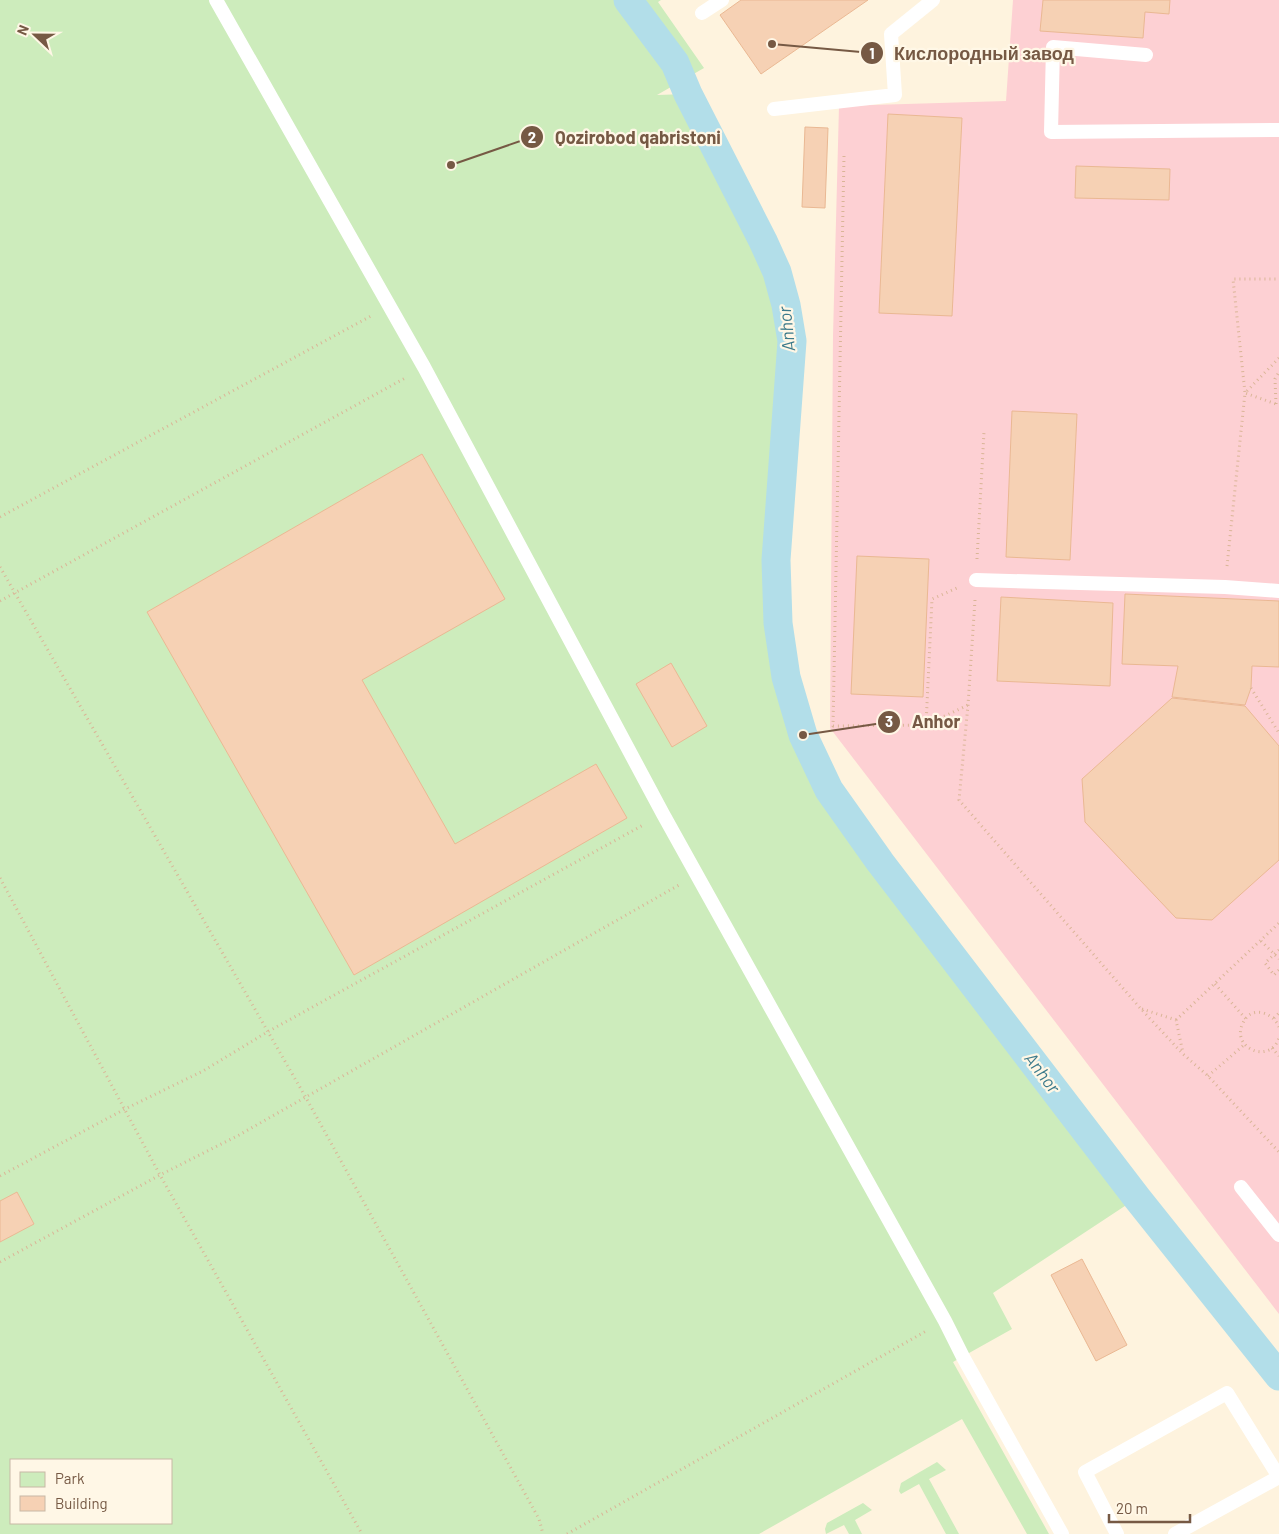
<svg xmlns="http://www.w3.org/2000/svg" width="1279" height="1534" viewBox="0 0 1279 1534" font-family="Barlow,sans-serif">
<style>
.medical{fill:#fdd0d3}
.green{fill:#cdecbc;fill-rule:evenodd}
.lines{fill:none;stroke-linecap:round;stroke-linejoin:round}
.canal{stroke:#b2dee9;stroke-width:29}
.building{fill:#f6d1b4;stroke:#eab893}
.path{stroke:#dab597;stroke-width:3;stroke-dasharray:1 4;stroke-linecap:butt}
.service{stroke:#fff;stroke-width:14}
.labels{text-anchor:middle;stroke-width:4.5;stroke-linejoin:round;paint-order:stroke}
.water-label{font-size:18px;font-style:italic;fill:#3c7a8b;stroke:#fff7e6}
.leader{fill:none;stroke:#765944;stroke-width:2}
.callout-dot{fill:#765944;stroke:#fff7e6;stroke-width:2}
.mark-label{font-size:15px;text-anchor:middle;font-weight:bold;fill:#fff}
.callout-label{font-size:18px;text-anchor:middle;font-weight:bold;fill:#765944;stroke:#fff7e6;stroke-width:4.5;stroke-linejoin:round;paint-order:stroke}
</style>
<rect width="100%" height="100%" fill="#fef3de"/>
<path class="medical" d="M1013 0H1279V1314L830 728 833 336 839 106 1006 101Z"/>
<g class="green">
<path d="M0 0H661L658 2 704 68 657 95 688 94 763 241 777 272 786 305 792 341 776 560 778 623 786 677 803 735 829 790 880 862 1137 1198 993 1293 1012 1329 953 1362 1049 1534H1027L962 1419 759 1534H0ZM11 1460H171V1523H11Z"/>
<path d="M937 1462 946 1470 929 1479 959 1534H946L919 1484 901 1494 899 1491 901 1483Z"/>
<path d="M863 1503 872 1510 855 1520 862 1534H849L844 1525 826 1534 825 1529 827 1523Z"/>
</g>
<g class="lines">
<path class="canal" d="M628 0 675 63 688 94 763 241 777 272 786 305 792 341 776 560 778 623 786 677 803 735 829 790 880 862 1137 1198 1279 1376"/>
</g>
<g class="building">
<path d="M741 0H868L761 74 720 15Z"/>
<path d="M1043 0H1170L1169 14 1145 12 1143 38 1040 31Z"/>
<path d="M888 114 962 118 952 316 879 313Z"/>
<path d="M805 127 828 128 825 208 802 207Z"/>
<path d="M1076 166 1170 169 1169 200 1075 198Z"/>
<path d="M1012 411 1077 414 1070 560 1006 557Z"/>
<path d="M422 454 505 599 362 680 455 844 596 764 627 818 354 975 147 612Z"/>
<path d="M857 556 929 559 923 697 851 694Z"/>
<path d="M1125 594 1279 601V667L1252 666 1251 688 1245 705 1172 697 1178 666 1122 664Z"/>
<path d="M1001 597 1113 603 1110 686 997 681Z"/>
<path d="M671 663 707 726 672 747 636 684Z"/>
<path d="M1172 698 1245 706 1279 746V860L1212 920 1176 918 1085 822 1082 779Z"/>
<path d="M17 1192 34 1224 0 1242V1201Z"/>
<path d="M1082 1259 1127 1345 1096 1361 1051 1275Z"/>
</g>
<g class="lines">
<g class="path">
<path d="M844 156 833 726 926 725 932 599 957 588"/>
<path d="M1279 358 1245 393 1279 405"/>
<path d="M1276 404 1275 379 1279 372"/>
<path d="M0 517 371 316"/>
<path d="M977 559 984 432"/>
<path d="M1227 566 1245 393 1233 279H1279"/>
<path d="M0 567 305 1096 539 1519 543 1534"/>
<path d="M975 600 968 705 959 800 1141 1009 1183 1054 1208 1076 1279 1152"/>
<path d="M0 601 407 377"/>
<path d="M1251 688 1279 733"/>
<path d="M926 725 968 705"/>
<path d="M0 878 160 1175 362 1534"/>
<path d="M1261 941 1279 959"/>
<path d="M1279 950 1265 963 1274 975 1279 970"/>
<path d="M1215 984 1246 1019"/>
<path d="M1142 1009 1176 1020 1183 1053"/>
<path d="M1274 1018 1279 1013"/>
<path d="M1176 1020 1279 923"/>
<path d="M1279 1027C1273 1012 1251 1005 1243 1023 1230 1048 1270 1065 1279 1038"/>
<path d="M1272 1048 1279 1056"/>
<path d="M1208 1076 1244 1045"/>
<path d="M0 1176 125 1109 203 1071 269 1031 645 824"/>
<path d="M0 1262 160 1175 239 1135 679 885"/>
<path d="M567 1534 928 1330"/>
</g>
<g class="service">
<path d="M216 0 424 367 663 814 945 1321 963 1357 1062 1534"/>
<path d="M702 13 722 0"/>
<path d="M1146 55 1053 47 1051 132 1279 130"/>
<path d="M774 109 895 95 891 34 933 0"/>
<path d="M976 580 1225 587 1279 591"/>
<path d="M1241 1187 1279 1235"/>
<path d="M1117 1534 1085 1472 1227 1393 1279 1477 1175 1534"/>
</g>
</g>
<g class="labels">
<g class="water-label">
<text transform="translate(787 329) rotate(-96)" y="6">Anhor</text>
<text transform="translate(1042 1073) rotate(53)" y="6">Anhor</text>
</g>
</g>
<path class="leader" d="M772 44L872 53M451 165L532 137M803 735L889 722"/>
<g class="callout-dot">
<circle cx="772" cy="44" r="5"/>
<circle cx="451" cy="165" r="5"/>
<circle cx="803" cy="735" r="5"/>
<circle cx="872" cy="53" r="12"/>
<circle cx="532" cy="137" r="12"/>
<circle cx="889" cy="722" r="12"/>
</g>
<g class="mark-label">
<text x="872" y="59">1</text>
<text x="532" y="143">2</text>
<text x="889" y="727">3</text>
</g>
<g class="callout-label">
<text x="984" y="60">Кислородный завод</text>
<text x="638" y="144">Qozirobod qabristoni</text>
<text x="936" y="728">Anhor</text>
</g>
<rect x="10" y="1459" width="162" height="65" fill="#fff7e6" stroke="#c8b8a5"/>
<rect x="20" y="1472" width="25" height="15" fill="#cdecbc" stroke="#c8b8a5"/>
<text x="55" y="1484" font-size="15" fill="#765944">Park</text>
<rect x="20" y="1496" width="25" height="15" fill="#f6d1b4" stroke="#c8b8a5"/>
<text x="55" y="1509" font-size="15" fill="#765944">Building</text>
<g transform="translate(35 35) rotate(292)" stroke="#fff7e6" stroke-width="4" paint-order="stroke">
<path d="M0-4L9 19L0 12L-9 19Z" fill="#765944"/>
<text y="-8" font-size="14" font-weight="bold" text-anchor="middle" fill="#765944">N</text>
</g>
<path d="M1109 1514v8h81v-8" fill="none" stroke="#765944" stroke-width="2.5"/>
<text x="1116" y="1514" font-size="15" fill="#765944" stroke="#fff7e6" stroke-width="4" paint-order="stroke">20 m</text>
</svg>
